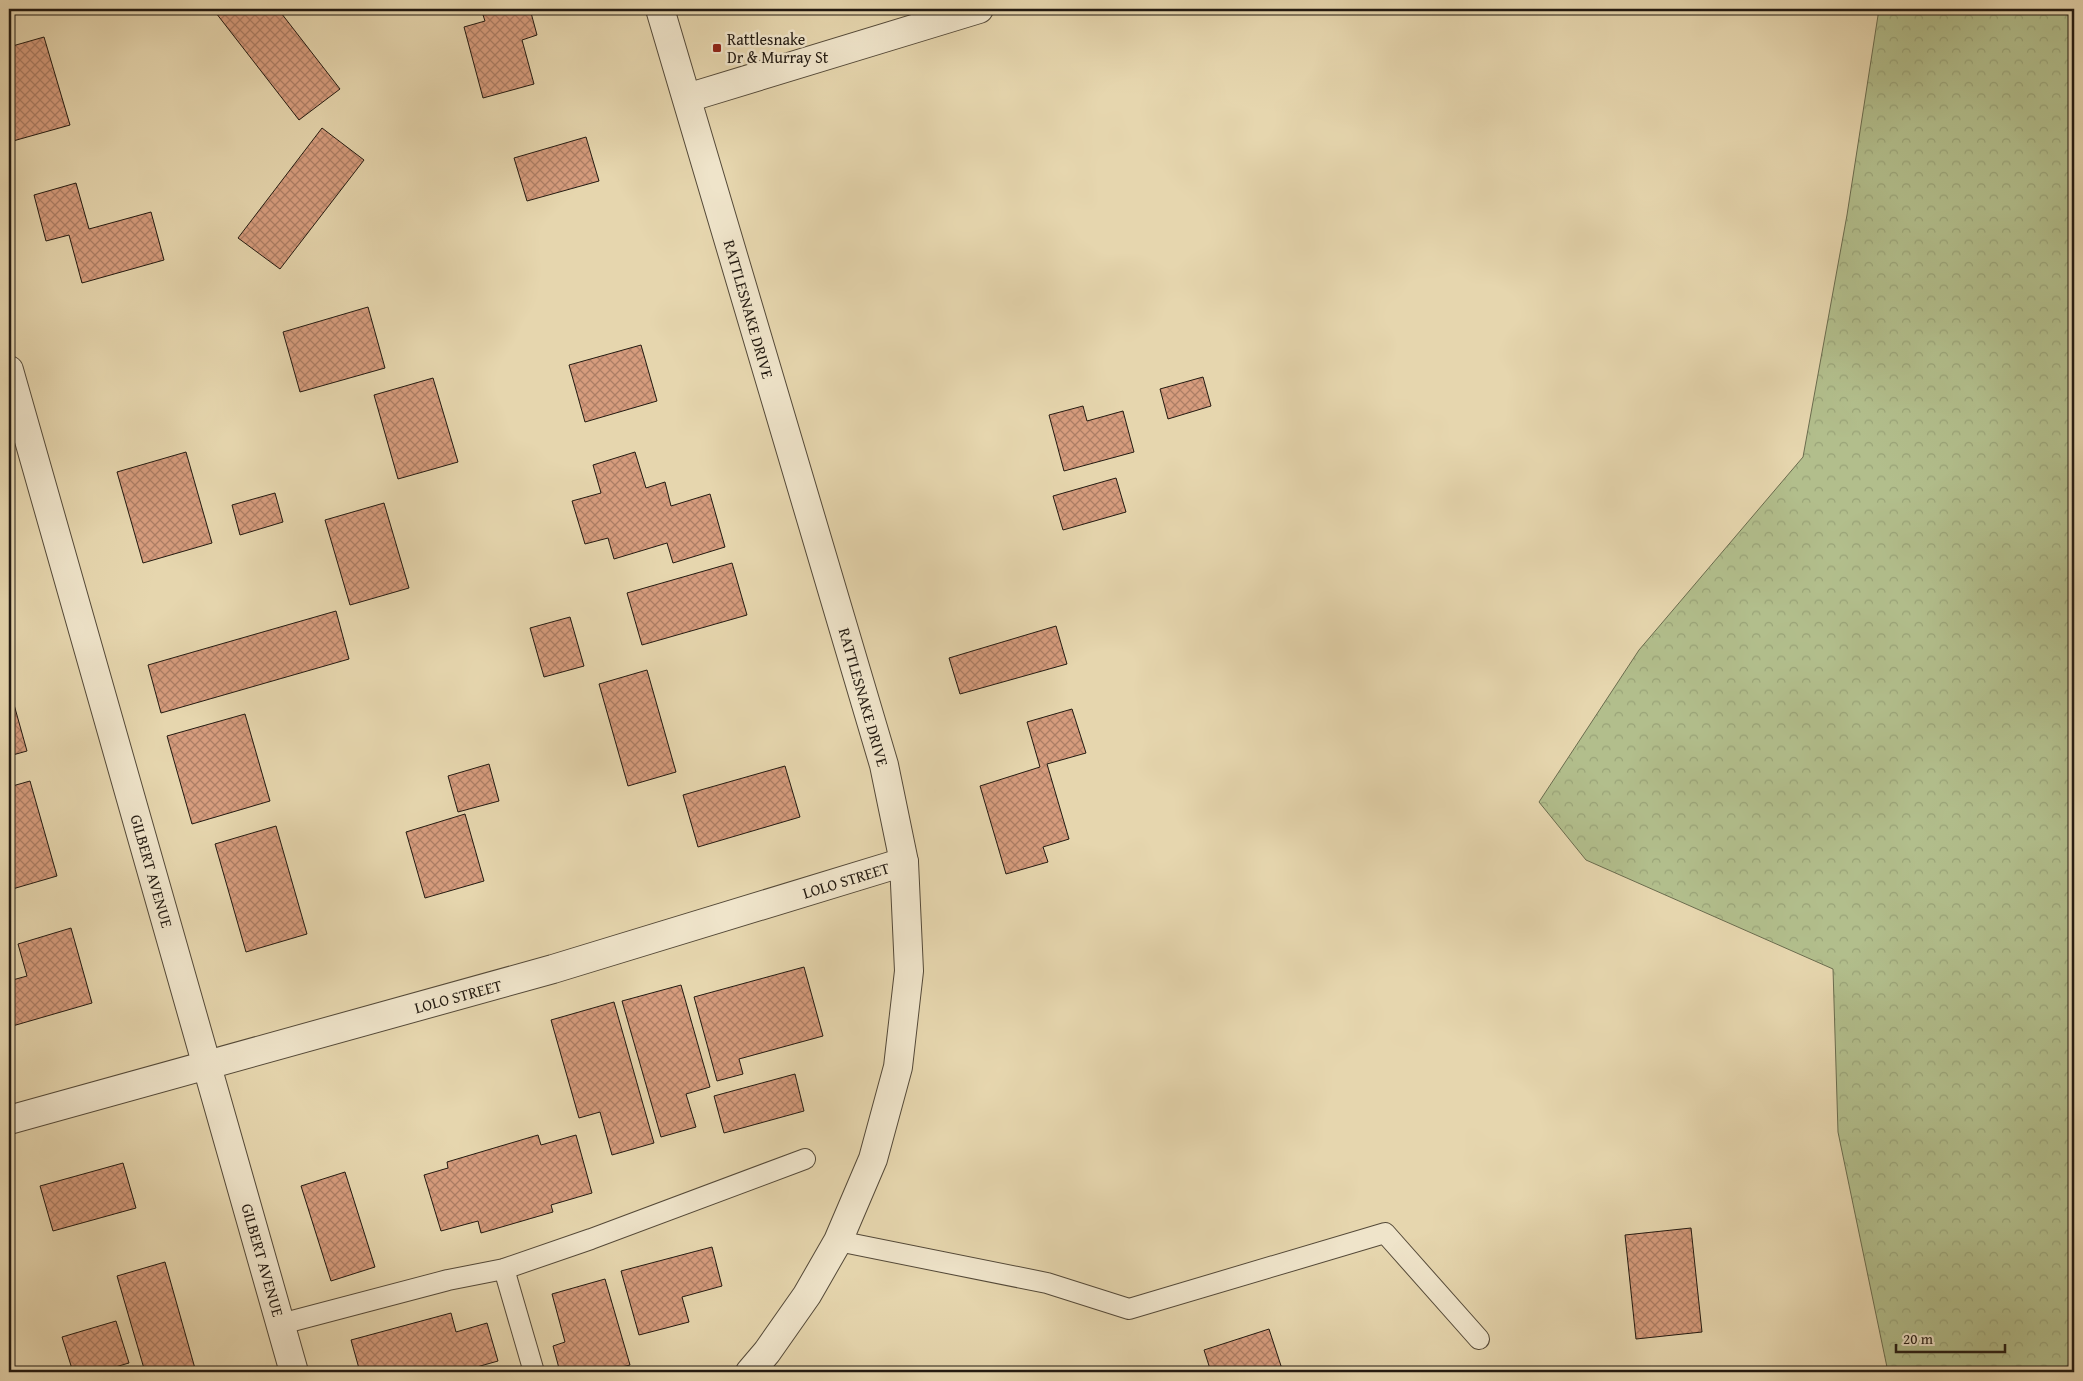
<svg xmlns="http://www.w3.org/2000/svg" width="2083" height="1381" viewBox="0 0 2083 1381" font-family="'Gentium Book Plus',serif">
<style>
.forest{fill:url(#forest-crowns);stroke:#6a6c4e}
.building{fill:url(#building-cross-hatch);stroke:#231a11}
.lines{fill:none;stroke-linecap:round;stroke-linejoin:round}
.service-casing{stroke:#544938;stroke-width:22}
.minor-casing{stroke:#544938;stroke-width:30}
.tertiary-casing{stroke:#544938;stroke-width:30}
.service{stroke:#efe4ca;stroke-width:20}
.minor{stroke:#efe4ca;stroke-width:28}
.tertiary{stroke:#efe4ca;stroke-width:28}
.poi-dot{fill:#8f2418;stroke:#efe4ca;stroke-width:2}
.labels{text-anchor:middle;stroke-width:5;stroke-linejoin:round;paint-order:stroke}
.poi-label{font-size:16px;fill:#231a11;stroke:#efe4ca;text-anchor:start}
.street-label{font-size:16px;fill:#231a11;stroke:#efe4ca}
</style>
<defs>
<pattern id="forest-crowns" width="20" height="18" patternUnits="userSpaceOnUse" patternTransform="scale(1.25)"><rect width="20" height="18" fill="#b2be8c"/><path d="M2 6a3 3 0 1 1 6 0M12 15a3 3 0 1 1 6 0" fill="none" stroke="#99a378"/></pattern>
<pattern id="building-cross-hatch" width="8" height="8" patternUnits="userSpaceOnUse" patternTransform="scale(1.25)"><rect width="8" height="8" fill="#d69c7d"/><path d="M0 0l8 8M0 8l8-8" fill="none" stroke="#ad7e65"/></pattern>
</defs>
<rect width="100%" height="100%" fill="#e6d6ae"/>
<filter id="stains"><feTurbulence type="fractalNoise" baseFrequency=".004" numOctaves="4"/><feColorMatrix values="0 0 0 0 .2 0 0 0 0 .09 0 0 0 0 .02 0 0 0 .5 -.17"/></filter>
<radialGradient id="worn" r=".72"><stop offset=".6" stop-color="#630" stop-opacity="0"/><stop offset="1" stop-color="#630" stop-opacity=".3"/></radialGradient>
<path class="forest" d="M1879 9H2074V1372H1888L1838 1132 1833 969 1586 860 1539 802 1639 650 1803 457 1847 215Z"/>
<g class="building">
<path d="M9 9H35L9 16Z"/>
<path d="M222 9H278L340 89 299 120 216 13Z"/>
<path d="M481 9H530L537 35 522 40 534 84 483 98 464 27 485 21Z"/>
<path d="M44 37 70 125 13 141 9 127V47Z"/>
<path d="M322 128 364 160 280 269 238 238Z"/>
<path d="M586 137 599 181 527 201 514 158Z"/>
<path d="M76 183 89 229 151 212 164 260 82 283 69 235 46 241 34 195Z"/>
<path d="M368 307 385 368 300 392 283 332Z"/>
<path d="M641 345 657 401 585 422 569 365Z"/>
<path d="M1203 377 1211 406 1168 419 1160 389Z"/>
<path d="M433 378 458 462 398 479 374 395Z"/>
<path d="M1083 406 1087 421 1123 411 1134 452 1064 471 1049 415Z"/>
<path d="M186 452 212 543 143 563 117 472Z"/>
<path d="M635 452 646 488 665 482 671 506 710 494 725 547 673 563 667 543 614 559 608 538 585 544 572 501 601 493 593 465Z"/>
<path d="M1116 478 1126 512 1063 530 1053 496Z"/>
<path d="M275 493 283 522 240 535 232 505Z"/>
<path d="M384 503 409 588 350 605 325 520Z"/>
<path d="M732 563 747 615 642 645 627 593Z"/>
<path d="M336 611 349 659 161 713 148 665Z"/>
<path d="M570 617 584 666 544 677 530 628Z"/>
<path d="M1056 626 1067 664 960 694 949 658Z"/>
<path d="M647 670 676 772 628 786 599 684Z"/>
<path d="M13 701 27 751 9 756V703Z"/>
<path d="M1072 709 1086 753 1047 764 1069 839 1043 847 1048 862 1006 874 980 786 1040 767 1027 722Z"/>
<path d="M245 714 270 801 192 824 167 736Z"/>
<path d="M489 764 499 801 458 812 448 776Z"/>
<path d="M785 766 800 817 698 847 683 795Z"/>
<path d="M30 781 57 876 9 890V787Z"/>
<path d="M465 814 484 881 425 898 406 832Z"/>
<path d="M276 826 307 934 246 952 215 844Z"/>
<path d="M71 928 92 1003 9 1027V981L27 976 18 944Z"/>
<path d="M804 967 823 1036 739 1059 743 1074 717 1081 694 997Z"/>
<path d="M681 985 710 1087 686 1094 696 1127 661 1137 622 1001Z"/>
<path d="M614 1002 654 1143 612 1155 600 1112 579 1118 551 1020Z"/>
<path d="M795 1074 804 1111 724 1133 714 1096Z"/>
<path d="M538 1135 541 1145 576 1135 592 1193 551 1205 553 1212 481 1233 478 1221 441 1231 424 1175 448 1168 447 1162Z"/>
<path d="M123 1163 136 1208 53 1231 40 1186Z"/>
<path d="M345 1172 375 1267 331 1281 301 1186Z"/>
<path d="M1691 1228 1702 1332 1636 1339 1625 1235Z"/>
<path d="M712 1247 722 1286 682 1297 689 1322 639 1335 621 1271Z"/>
<path d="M165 1262 196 1372H145L117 1276Z"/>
<path d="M605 1279 630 1365 603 1372H560L553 1346 565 1342 552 1294Z"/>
<path d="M451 1313 456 1332 487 1323 498 1361 459 1372H360L351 1340Z"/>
<path d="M116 1321 129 1363 98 1372H73L62 1337Z"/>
<path d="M1269 1329 1283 1372H1211L1204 1350Z"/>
<path d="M505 1368 507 1372H491Z"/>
</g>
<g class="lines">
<defs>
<g id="service">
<path d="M838 1241 1047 1283 1129 1309 1385 1233 1479 1339"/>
<path d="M504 1269 534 1372"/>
<path d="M281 1324 448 1280 504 1269 591 1239 805 1159"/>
</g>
<g id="minor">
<path d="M687 98 979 9"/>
<path d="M9 370 294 1372"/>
</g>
<g id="tertiary">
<path d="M660 9 884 765 904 862 909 971 898 1067 873 1159 838 1241 807 1295 767 1352 750 1372"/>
<path d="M9 1120 553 969 904 862"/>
</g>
</defs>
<use href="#service" class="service-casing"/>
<use href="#minor" class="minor-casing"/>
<use href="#tertiary" class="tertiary-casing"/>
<use href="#service" class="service"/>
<use href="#minor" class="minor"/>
<use href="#tertiary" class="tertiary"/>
</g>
<rect class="poi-dot" x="712" y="43" width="10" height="10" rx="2.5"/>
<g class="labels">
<g class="poi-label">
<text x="727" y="45">Rattlesnake<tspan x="727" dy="18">Dr &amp; Murray St</tspan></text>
</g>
<g class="street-label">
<text transform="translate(749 309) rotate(74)" y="6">RATTLESNAKE DRIVE</text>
<text transform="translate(864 697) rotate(74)" y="6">RATTLESNAKE DRIVE</text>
<text transform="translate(152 871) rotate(74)" y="6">GILBERT AVENUE</text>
<text transform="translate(846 880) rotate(-17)" y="6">LOLO STREET</text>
<text transform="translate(458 996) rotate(-15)" y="6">LOLO STREET</text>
<text transform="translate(263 1260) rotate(74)" y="6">GILBERT AVENUE</text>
</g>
</g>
<rect width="2083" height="1381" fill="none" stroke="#e6d6ae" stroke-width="30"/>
<rect x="10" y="10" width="2063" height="1361" fill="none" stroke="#231a11" stroke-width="2.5"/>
<rect x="15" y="15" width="2053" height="1351" fill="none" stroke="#231a11"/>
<path d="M1896 1344v8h109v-8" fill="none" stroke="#231a11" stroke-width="2.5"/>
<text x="1903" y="1344" font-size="15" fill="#231a11" stroke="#efe4ca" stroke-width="4" paint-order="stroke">20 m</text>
<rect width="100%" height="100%" filter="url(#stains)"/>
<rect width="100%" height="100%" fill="url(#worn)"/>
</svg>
